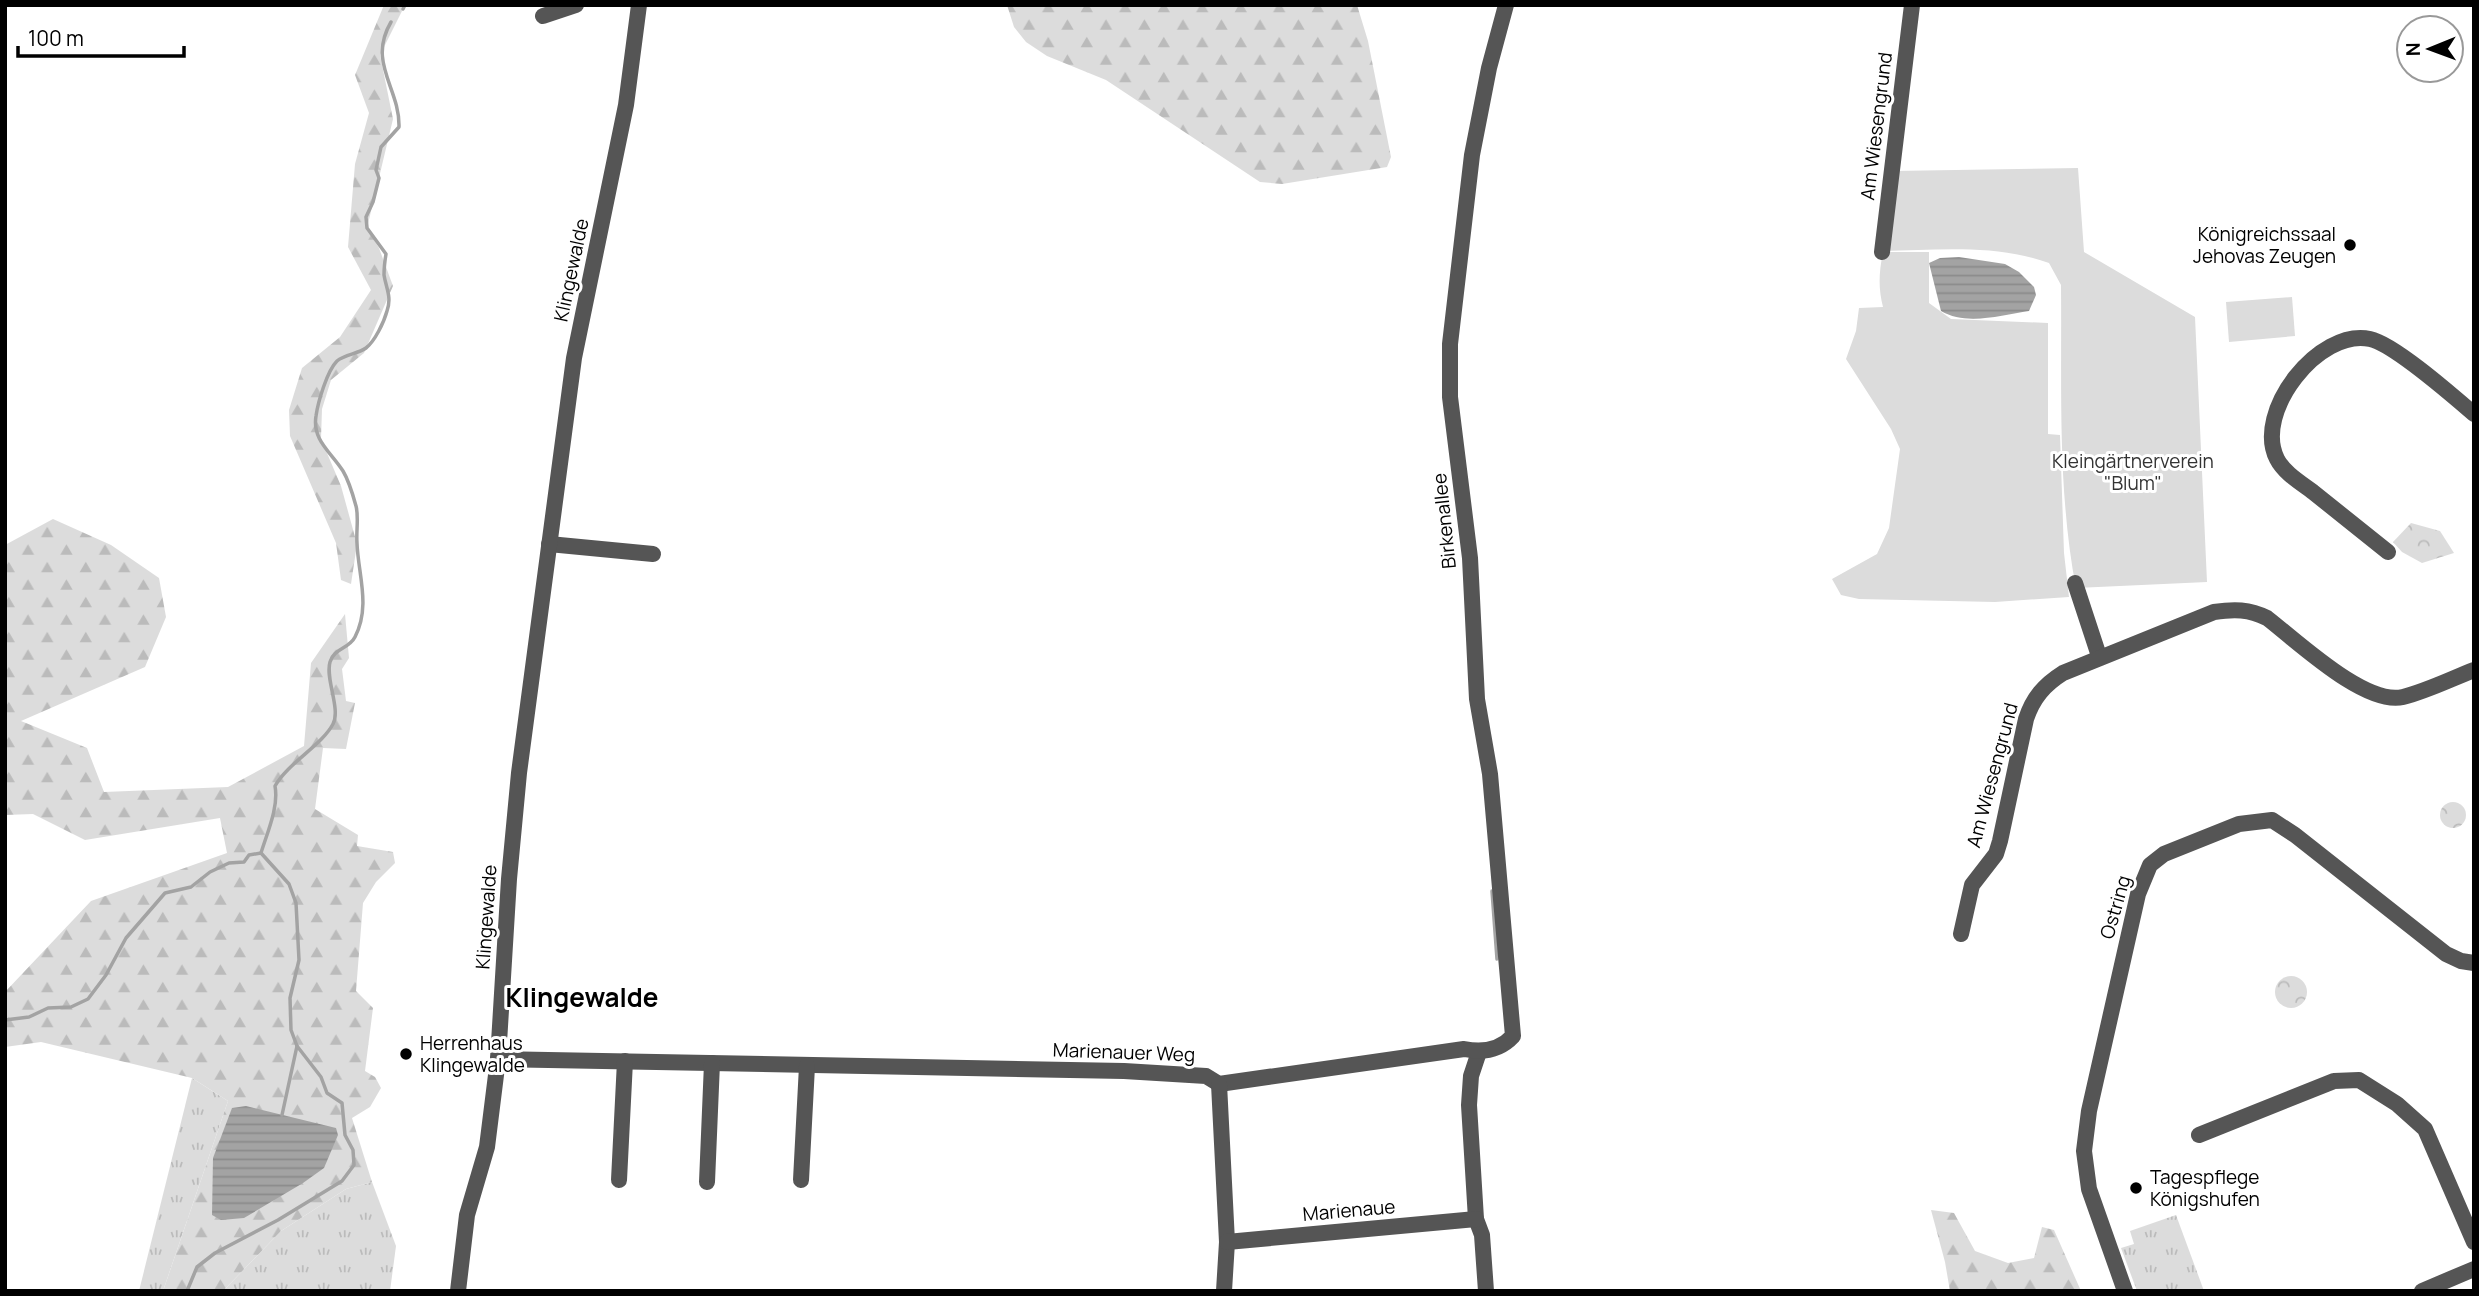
<svg xmlns="http://www.w3.org/2000/svg" width="2479" height="1296" viewBox="0 0 2479 1296" font-family="Manrope,sans-serif">
<style>
.grass{fill:url(#grass-tufts)}
.forest{fill:url(#forest-firs)}
.park{fill:url(#park-crowns)}
.garden{fill:#dcdcdc}
.water{fill:url(#water-rules)}
.lines{fill:none;stroke-linecap:round;stroke-linejoin:round}
.stream{stroke:#a3a3a3;stroke-width:3.5}
.minor{stroke:#555;stroke-width:16}
.poi-dot{fill:#000;stroke:#fff;stroke-width:2.5}
.labels{text-anchor:middle;stroke-width:6;stroke-linejoin:round;paint-order:stroke}
.street-label{font-size:19px;fill:#000;stroke:#fff}
.poi-label{font-size:19px;fill:#000;stroke:#fff;text-anchor:start}
.park-label{font-size:19px;fill:#333;stroke:#fff}
.district-label{font-size:26px;font-weight:bold;fill:#000;stroke:#fff}
</style>
<defs>
<pattern id="grass-tufts" width="24" height="20" patternUnits="userSpaceOnUse" patternTransform="scale(1.75)"><rect width="24" height="20" fill="#dcdcdc"/><path d="M3 7l-1-3M5 7V3M7 7l1-3M15 17l-1-3M17 17v-4M19 17l1-3" fill="none" stroke="#bbb"/></pattern>
<pattern id="forest-firs" width="22" height="20" patternUnits="userSpaceOnUse" patternTransform="scale(1.75)"><rect width="22" height="20" fill="#dcdcdc"/><path d="M5 1l3.5 6h-7zM16 11l3.5 6h-7z" fill="#bbb"/></pattern>
<pattern id="park-crowns" width="20" height="18" patternUnits="userSpaceOnUse" patternTransform="scale(1.75)"><rect width="20" height="18" fill="#dcdcdc"/><path d="M2 6a3 3 0 1 1 6 0M12 15a3 3 0 1 1 6 0" fill="none" stroke="#bbb"/></pattern>
<pattern id="water-rules" width="6" height="5" patternUnits="userSpaceOnUse" patternTransform="scale(1.75)"><rect width="6" height="5" fill="#a3a3a3"/><path d="M0 2.5h6" fill="none" stroke="#8b8b8b"/></pattern>
</defs>
<rect width="100%" height="100%" fill="#fff"/>
<g class="grass">
<path d="M192 1078 228 1101 163 1291H139Z"/>
<path d="M372 1182 396 1246 390 1291H223L281 1231 346 1189Z"/>
<path d="M2176 1215 2204 1291H2137L2121 1248 2134 1244 2130 1231Z"/>
</g>
<g class="forest">
<path d="M384 5H405L380 55 393 119 367 228 379 248 393 286 364 353 331 380 322 409 321 439 341 486 357 544 351 584 341 580 336 543 290 436 289 410 302 368 340 337 371 290 348 247 355 164 369 113 355 75Z"/>
<path d="M1007 5H1357L1368 41 1391 157 1387 167 1282 184 1260 182 1106 80 1047 56 1026 42 1014 27Z"/>
<path d="M53 519 111 545 159 578 166 617 145 667 21 721 87 748 104 792 228 787 304 746 311 663 345 614 349 658 342 669 346 701 355 703 346 749 323 748 315 809 358 835 357 846 393 852 395 863 376 882 363 903 356 991 373 1008 365 1071 375 1077 381 1088 370 1107 352 1118 372 1182 346 1189 281 1231 223 1291H163L228 1101 192 1078 41 1042 5 1047V992L91 901 227 853 220 818 85 840 33 814 5 815V545Z"/>
<path d="M1931 1210 1954 1213 1975 1251 2008 1263 2034 1258 2042 1227 2054 1230 2081 1291H1950L1945 1262Z"/>
</g>
<g class="park">
<path d="M2411 523 2440 531 2454 553 2422 563 2402 552 2393 542Z"/>
<circle cx="2453" cy="815" r="13"/>
<circle cx="2291" cy="992" r="16"/>
</g>
<g class="garden">
<path d="M2078 168 2084 252 2195 317 2207 582 2076 588C2057 489 2062 385 2061 285L2049 263C1997 244 1938 250 1883 251L1893 171Z"/>
<path d="M1883 252H1929V303L1951 319 2048 323V434L2060 435 2064 553 2069 597 1995 602 1859 599 1841 595 1832 579 1877 554 1889 528 1900 449 1891 429 1846 359 1856 331 1859 308 1883 307C1878 288 1879 272 1883 252Z"/>
<path d="M2292 297 2295 336 2229 342 2226 302Z"/>
</g>
<g class="water">
<path d="M1959 257 2005 264 2019 272 2034 287 2036 295 2029 311C2002 315 1966 326 1941 311L1929 263 1940 258Z"/>
<path d="M246 1106 336 1128 338 1135 324 1168 303 1183 244 1218 221 1220 212 1215 213 1158 232 1108Z"/>
</g>
<g class="lines">
<g class="stream">
<path d="M403 9 405 5"/>
<path d="M1492 891 1497 959"/>
<path d="M5 1020 29 1017 48 1008 71 1007 88 999 106 975 126 938 165 893 191 887 210 872 229 863 244 862 249 855 261 853"/>
<path d="M282 1115 297 1046"/>
<path d="M187 1291 197 1267 215 1253 278 1220 342 1181 354 1165 353 1150 345 1135 342 1103 327 1093 321 1077 297 1046 291 1030 290 998 299 960 296 903 289 884 261 853C267 833 279 807 275 786 288 763 322 745 333 724 341 709 325 679 330 662 334 648 349 649 355 637 371 606 358 574 357 543 356 531 359 517 356 506 353 495 349 481 343 471 331 452 312 440 316 416 318 402 327 371 337 361 345 354 358 354 366 348 375 341 384 322 387 311 392 297 386 288 384 275 384 268 385 260 386 254L367 228 366 217 373 202 379 178 376 170 381 147 399 127C400 88 367 63 391 22"/>
</g>
<g class="minor">
<path d="M543 16 576 5"/>
<path d="M1882 252 1912 5"/>
<path d="M549 544 653 554"/>
<path d="M2388 552C2363 532 2338 512 2313 492 2301 483 2284 473 2277 459 2253 412 2319 328 2370 339 2394 344 2453 396 2474 414"/>
<path d="M2075 583 2099 656"/>
<path d="M1961 934 1972 885 1996 854 2000 841 2026 719C2033 698 2044 685 2063 673L2214 612C2234 609 2249 609 2267 618 2297 641 2365 706 2403 697 2427 691 2451 679 2474 670"/>
<path d="M1479 1052 1471 1076 1469 1105 1476 1219 1482 1235 1486 1291"/>
<path d="M498 1059 1124 1071 1206 1076 1219 1084 1464 1049C1483 1053 1500 1050 1513 1036L1490 774 1477 699 1470 558 1450 397V344L1472 155 1489 68 1506 5"/>
<path d="M1219 1084 1227 1242 1224 1291"/>
<path d="M2199 1135 2334 1081 2359 1080 2397 1104 2425 1129 2474 1242"/>
<path d="M619 1180 625 1061"/>
<path d="M801 1180 807 1066"/>
<path d="M707 1182 712 1063"/>
<path d="M1227 1242 1476 1219"/>
<path d="M458 1291 467 1215 487 1147 498 1059 509 879 519 773 574 358 626 105 639 5"/>
<path d="M2125 1291 2089 1189 2084 1151 2089 1111 2138 894 2150 865 2164 854 2239 824 2272 820 2295 835 2446 954 2461 961 2474 963"/>
<path d="M2422 1291 2474 1269"/>
</g>
</g>
<g class="poi-dot">
<circle cx="2350" cy="245" r="7"/>
<circle cx="406" cy="1054" r="7"/>
<circle cx="2136" cy="1188" r="7"/>
</g>
<g class="labels">
<g class="street-label">
<text transform="translate(1876 126) rotate(-83)" y="7">Am Wiesengrund</text>
<text transform="translate(571 270) rotate(-78)" y="7">Klingewalde</text>
<text transform="translate(1444 521) rotate(-96)" y="7">Birkenallee</text>
<text transform="translate(1992 775) rotate(-75)" y="7">Am Wiesengrund</text>
<text transform="translate(2115 907) rotate(-74)" y="7">Ostring</text>
<text transform="translate(486 917) rotate(-86)" y="7">Klingewalde</text>
<text transform="translate(1124 1052) rotate(2)" y="7">Marienauer Weg</text>
<text transform="translate(1349 1210) rotate(-5)" y="7">Marienaue</text>
</g>
<g class="poi-label">
<text x="2336" y="241" text-anchor="end">Königreichssaal<tspan x="2336" dy="22">Jehovas Zeugen</tspan></text>
<text x="420" y="1050">Herrenhaus<tspan x="420" dy="22">Klingewalde</tspan></text>
<text x="2150" y="1184">Tagespflege<tspan x="2150" dy="22">Königshufen</tspan></text>
</g>
<g class="park-label">
<text x="2133" y="468">Kleingärtnerverein<tspan x="2133" dy="22">"Blum"</tspan></text>
</g>
<g class="district-label">
<text x="582" y="1007">Klingewalde</text>
</g>
</g>
<rect width="2479" height="1296" fill="none" stroke="#000000" stroke-width="14"/>
<g transform="translate(2430 49) rotate(269)"><circle r="33" fill="#ffffff" stroke="#999999" stroke-width="2"/>
<path d="M0-5L12 26L0 18L-12 26Z" fill="#000000"/>
<text y="-10" font-size="19" font-weight="bold" text-anchor="middle" fill="#000000">N</text>
</g>
<path d="M18 46v10h166v-10" fill="none" stroke="#000000" stroke-width="3.5"/>
<text x="28" y="46" font-size="21" fill="#000000" stroke="#ffffff" stroke-width="5" paint-order="stroke">100 m</text>
</svg>
